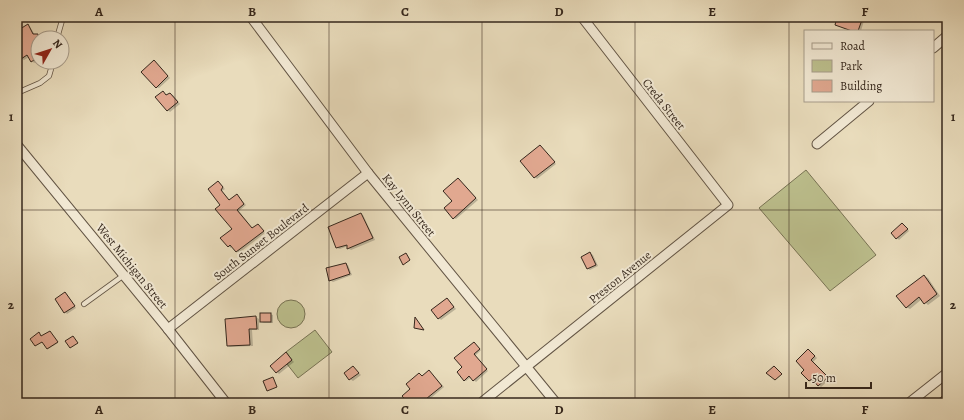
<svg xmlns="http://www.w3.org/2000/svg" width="964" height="420" viewBox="0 0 964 420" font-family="Alegreya,serif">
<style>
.green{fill:#bcbf8d;stroke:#787354}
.shadow{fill:#0003}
.building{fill:#e1a890;stroke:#35271c}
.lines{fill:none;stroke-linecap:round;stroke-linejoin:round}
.lane-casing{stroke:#625444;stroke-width:6}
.street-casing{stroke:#625444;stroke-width:11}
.lane{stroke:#f1e8d3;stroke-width:4.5}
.street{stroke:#f1e8d3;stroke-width:9}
.grid{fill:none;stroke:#35271c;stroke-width:1;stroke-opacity:0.55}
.labels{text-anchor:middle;stroke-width:4;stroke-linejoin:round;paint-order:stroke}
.street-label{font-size:12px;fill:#35271c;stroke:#f1e8d3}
.neatline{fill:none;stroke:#35271c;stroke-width:1.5}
.grid-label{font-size:13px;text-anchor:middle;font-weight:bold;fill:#35271c}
</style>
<rect width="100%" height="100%" fill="#e9dcbc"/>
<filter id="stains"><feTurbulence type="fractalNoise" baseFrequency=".005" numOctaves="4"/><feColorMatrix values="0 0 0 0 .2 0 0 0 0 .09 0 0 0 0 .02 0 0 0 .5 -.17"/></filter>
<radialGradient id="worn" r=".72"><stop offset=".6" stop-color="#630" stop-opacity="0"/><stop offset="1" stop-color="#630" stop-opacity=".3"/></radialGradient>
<g class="green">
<path d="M806 170 876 255 830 291 759 208Z"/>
<circle cx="291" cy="314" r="14"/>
<path d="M315 330 332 352 298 378 287 364 292 360 286 352Z"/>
<path d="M947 392V403H934Z"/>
</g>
<g class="shadow">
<path d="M85 17H96L94 21Z"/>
<path d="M838 17H865L861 31H853Z"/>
<path d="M28 26 30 27 35 35 51 33 53 34 54 38H38V54L36 55 38 60 34 63 29 57 24 60 21 58 17 51V32Z"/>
<path d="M154 62 170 78 159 88 156 87Z"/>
<path d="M163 92 167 96 170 94 173 95 180 104 170 112 168 110Z"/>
<path d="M540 146 556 164 537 179 535 177Z"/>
<path d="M458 179 478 200 456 219 454 218Z"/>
<path d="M218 182 225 189 222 191 230 201 237 196 246 205 239 211 253 229 258 225 265 233 239 253 232 246 231 248 228 246 233 229 222 205Z"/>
<path d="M361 214 363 215 375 240 351 250 348 248V246L340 249 337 248Z"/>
<path d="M903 224 909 231 899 240 897 238Z"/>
<path d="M590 253 593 255 598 266 590 270 587 268Z"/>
<path d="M346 264 348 265 352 275 333 282 330 280Z"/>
<path d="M924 276 928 278 940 296 928 305 922 299 910 309 906 307Z"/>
<path d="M65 293 67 294 76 308 67 314 65 312 56 299Z"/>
<path d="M447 299 456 309 441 320 432 310Z"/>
<path d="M270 314 273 315V323H264L261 322Z"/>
<path d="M256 317 259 319V330H252L253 346 230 347 228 346 226 320Z"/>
<path d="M51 333 58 343 48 349 43 342 35 345 41 337Z"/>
<path d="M476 345 481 350 475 356 488 371 476 382 471 377 466 381 464 380V368Z"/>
<path d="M811 352 817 358 813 362 830 379 821 387 814 380 812 382 809 380 806 370Z"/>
<path d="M286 354 294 362 279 374 277 372Z"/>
<path d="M353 367 361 375 353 381 350 379Z"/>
<path d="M429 371 444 387 425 403H409L411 389Z"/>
</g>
<g class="building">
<path d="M837 17H863L858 31H852L835 25Z"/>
<path d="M28 24 33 34H38V51L34 53 37 58 31 62 27 55 21 59 17 53V31Z"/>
<path d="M154 60 168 76 156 88 141 72Z"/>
<path d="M163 91 166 95 170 93 178 102 167 111 155 97Z"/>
<path d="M540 145 555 162 534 178 520 161Z"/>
<path d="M458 178 476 198 453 219 444 208 452 201 443 191Z"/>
<path d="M218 181 223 187 221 190 229 200 237 194 244 204 237 210 252 228 258 224 264 231 236 252 230 245 228 247 220 238 232 229 215 209 220 205 208 189Z"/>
<path d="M361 213 373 238 347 249V245L336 248 328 227Z"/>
<path d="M902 223 908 229 896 239 891 233Z"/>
<path d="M590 252 596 265 587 269 581 257Z"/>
<path d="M406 253 410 260 403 265 399 257Z"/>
<path d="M346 263 350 274 329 281 326 268Z"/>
<path d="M924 275 937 294 924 304 919 297 906 308 896 296Z"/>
<path d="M65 292 75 306 64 313 55 299Z"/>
<path d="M447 298 454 307 438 319 431 310Z"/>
<rect x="260" y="313" width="11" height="9"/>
<path d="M256 316 257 329H249L250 345 227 346 225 319Z"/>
<path d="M415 317 424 330 414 328Z"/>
<path d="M50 331 58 342 47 349 42 342 35 346 30 339 39 332 41 336Z"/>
<path d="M73 336 78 343 70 348 65 341Z"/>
<path d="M474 342 480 349 474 354 487 369 473 381 469 376 464 381 457 372 462 367 454 358Z"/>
<path d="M808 349 815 356 811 360 828 377 818 386 812 379 809 381 801 373 804 370 796 361Z"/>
<path d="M286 352 292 360 276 373 270 366Z"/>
<path d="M353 366 359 373 349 380 344 373Z"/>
<path d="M774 366 782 374 775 380 766 373Z"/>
<path d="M429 370 442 386 421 403H408L402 396 410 389 406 384 419 373 422 376Z"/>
<path d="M273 377 277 387 267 391 263 381Z"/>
</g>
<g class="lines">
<defs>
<g id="lane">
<path d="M57 38 63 17"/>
<path d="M17 93 40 83 49 76 53 62"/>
<path d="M84 304 124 275"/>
</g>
<g id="street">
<path d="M251 17 368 173 556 403"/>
<path d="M933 48 947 36"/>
<path d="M817 144 869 101"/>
<path d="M17 145 168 329 226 403"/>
<path d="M168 329 368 173"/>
<path d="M481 403 728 205 582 17"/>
<path d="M909 403 947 373"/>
</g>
</defs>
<use href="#lane" class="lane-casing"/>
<use href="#street" class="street-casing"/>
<use href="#lane" class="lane"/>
<use href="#street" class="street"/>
</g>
<path class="grid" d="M175 17V403M329 17V403M482 17V403M635 17V403M789 17V403M17 210H947"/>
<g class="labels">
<g class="street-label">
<text transform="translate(664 104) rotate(52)" y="4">Creda Street</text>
<text transform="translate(409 205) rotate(51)" y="4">Kay Lynn Street</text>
<text transform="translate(261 242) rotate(-38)" y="4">South Sunset Boulevard</text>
<text transform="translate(132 266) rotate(51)" y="4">West Michigan Street</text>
<text transform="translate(620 277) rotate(-39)" y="4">Preston Avenue</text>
</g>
</g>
<rect width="964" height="420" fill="none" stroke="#e9dcbc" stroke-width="44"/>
<rect x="804" y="30" width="130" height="72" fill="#f1e8d3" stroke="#a69b8a"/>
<rect x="812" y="43" width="20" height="6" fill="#f1e8d3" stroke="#a69b8a"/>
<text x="840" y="50" font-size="12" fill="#35271c">Road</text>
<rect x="812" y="60" width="20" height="12" fill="#bcbf8d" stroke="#a69b8a"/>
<text x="840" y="70" font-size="12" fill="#35271c">Park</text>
<rect x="812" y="80" width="20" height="12" fill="#e1a890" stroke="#a69b8a"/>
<text x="840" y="90" font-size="12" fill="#35271c">Building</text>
<g transform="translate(50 50) rotate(51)"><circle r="19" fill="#f1e8d3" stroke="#a69b8a"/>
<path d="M0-3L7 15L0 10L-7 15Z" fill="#8f2418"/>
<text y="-6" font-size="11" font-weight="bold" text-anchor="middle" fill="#35271c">N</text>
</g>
<path d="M806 382v6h65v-6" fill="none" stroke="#35271c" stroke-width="2"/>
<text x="812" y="382" font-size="12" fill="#35271c" stroke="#f1e8d3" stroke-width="3" paint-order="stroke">50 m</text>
<rect x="22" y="22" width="920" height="376" class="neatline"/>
<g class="grid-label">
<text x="99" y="16">A</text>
<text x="252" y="16">B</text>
<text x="405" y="16">C</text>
<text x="559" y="16">D</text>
<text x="712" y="16">E</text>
<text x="865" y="16">F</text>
<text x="11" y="121">1</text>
<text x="953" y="121">1</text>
<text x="11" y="309">2</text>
<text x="953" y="309">2</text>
<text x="99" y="414">A</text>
<text x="252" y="414">B</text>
<text x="405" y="414">C</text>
<text x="559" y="414">D</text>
<text x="712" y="414">E</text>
<text x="865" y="414">F</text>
</g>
<rect width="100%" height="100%" filter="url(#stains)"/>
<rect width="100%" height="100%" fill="url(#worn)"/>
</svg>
